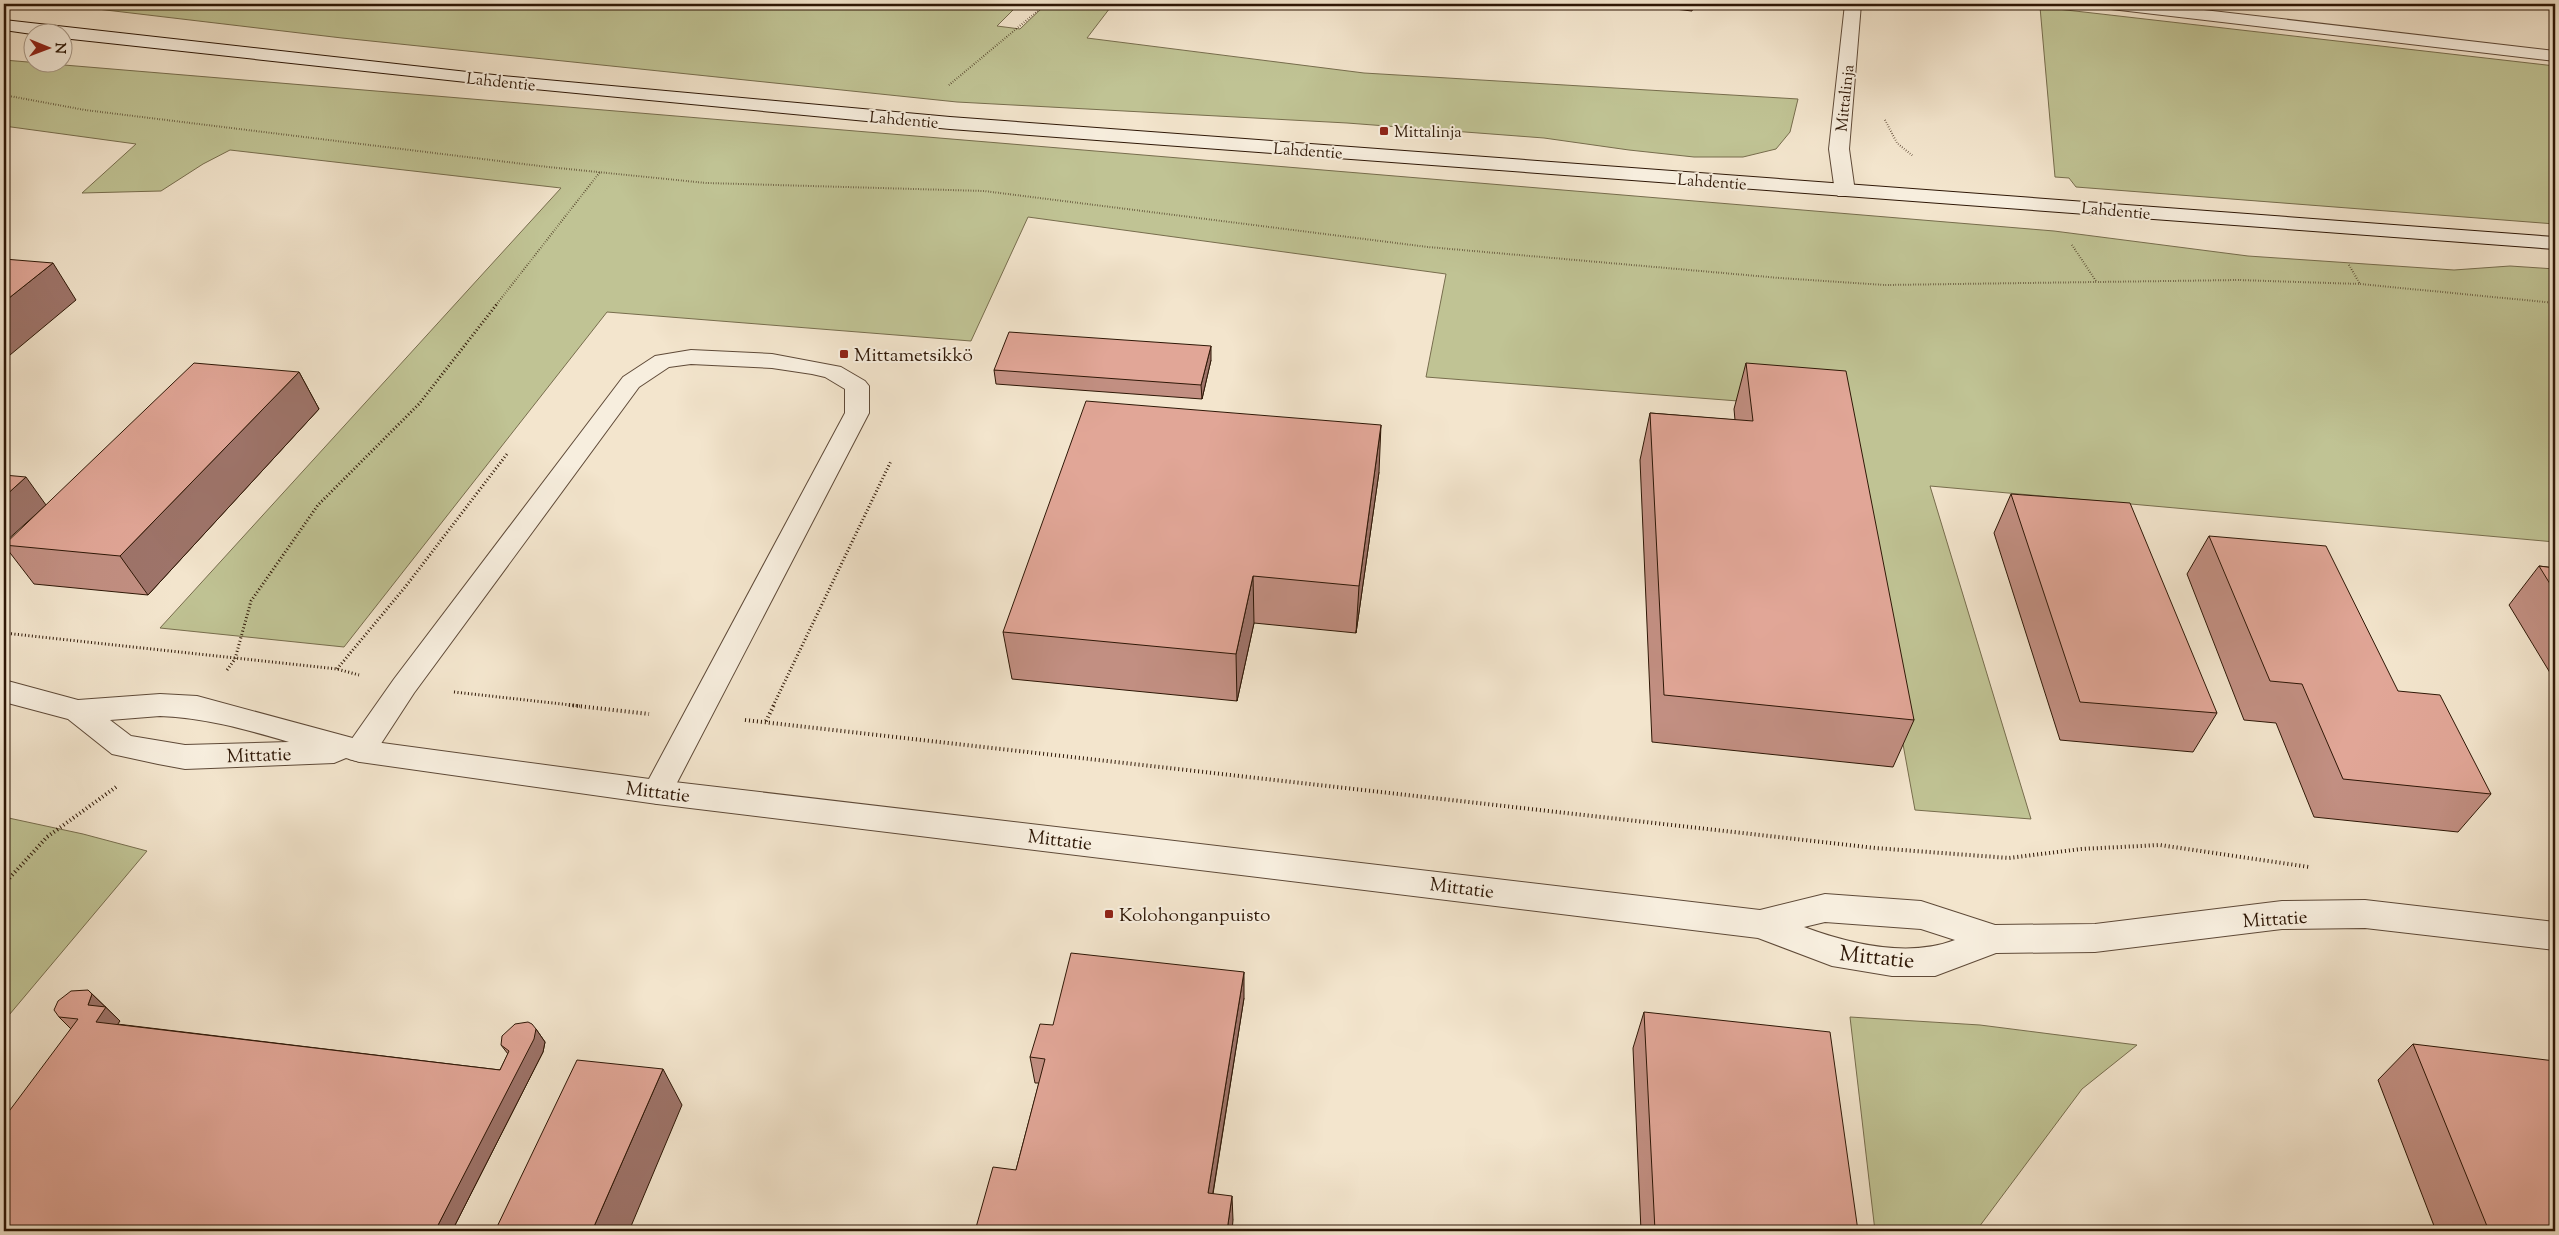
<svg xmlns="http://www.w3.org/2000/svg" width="2559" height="1235" viewBox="0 0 2559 1235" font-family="'Sorts Mill Goudy',serif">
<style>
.green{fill:#c0c394;stroke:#776d4d}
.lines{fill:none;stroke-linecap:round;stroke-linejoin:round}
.service-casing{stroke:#5f4a38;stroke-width:2}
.minor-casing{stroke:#5f4a38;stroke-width:2}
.secondary-casing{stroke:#2e1706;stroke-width:2}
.path-far2{stroke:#2e1706;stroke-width:2;stroke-dasharray:0.5 2;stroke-linecap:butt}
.path-far1{stroke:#2e1706;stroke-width:3;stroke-dasharray:1 2.5;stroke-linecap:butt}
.path{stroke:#2e1706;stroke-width:4;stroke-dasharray:1 3;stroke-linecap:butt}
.service{fill:#f7eede;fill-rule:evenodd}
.minor{fill:#f7eede;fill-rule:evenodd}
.secondary{fill:#f7eede;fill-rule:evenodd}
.wall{fill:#c28f82;stroke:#2e1706}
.shaded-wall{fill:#9e746a;stroke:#2e1706}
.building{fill:#e1a697;stroke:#2e1706}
.poi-dot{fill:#8f2418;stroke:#f7eede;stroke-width:2}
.labels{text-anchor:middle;stroke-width:4;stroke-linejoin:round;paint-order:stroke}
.far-street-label{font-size:16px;fill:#2e1706;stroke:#f7eede}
.far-poi-label{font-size:16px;fill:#2e1706;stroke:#f7eede;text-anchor:start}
.poi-label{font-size:19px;fill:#2e1706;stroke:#f7eede;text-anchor:start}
.street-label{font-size:19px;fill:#2e1706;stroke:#f7eede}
.near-street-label{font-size:22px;fill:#2e1706;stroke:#f7eede}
</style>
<rect width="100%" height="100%" fill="#f3e5cd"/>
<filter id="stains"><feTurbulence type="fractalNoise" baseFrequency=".004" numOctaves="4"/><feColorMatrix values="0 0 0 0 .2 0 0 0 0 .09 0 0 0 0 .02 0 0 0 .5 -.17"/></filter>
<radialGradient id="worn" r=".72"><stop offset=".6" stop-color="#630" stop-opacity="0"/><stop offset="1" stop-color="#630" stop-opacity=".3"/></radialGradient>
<g class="green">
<path d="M55 4H1019L997 26 1020 29 1046 4H1113L1087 38 1364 73 1798 99 1790 132 1776 149 1743 157H1694L1629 150 1544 138 1347 123 957 102 342 38Z"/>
<path d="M2040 7 2555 66V224L2076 187 2069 178 2055 177Z"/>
<path d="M4 60 2054 231 2248 256 2454 270 2510 266 2555 269V542L1930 486 2031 819 1915 810 1842 409 1426 377 1446 274 1028 217 971 341 607 312 344 647 160 628 561 188 230 150 203 164 161 191 82 193 136 144 4 126Z"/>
<path d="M4 817 83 834 147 851 4 1021Z"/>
<path d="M1850 1017 1980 1025 2137 1045 2082 1089 1979 1227 1980 1231H1875Z"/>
</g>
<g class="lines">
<defs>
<g id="service">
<path d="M2103 4H2152L2555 51V61L2111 9 2105 8Z"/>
<path d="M691 350 772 354 841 367 865 381 869 386V413L668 800 657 804 646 800 642 792 845 413V389L825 377 812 374 772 368 691 364 669 367 639 387 414 693 371 759 360 762 349 759 345 751 349 743 394 679 623 377 655 356Z"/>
</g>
<g id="minor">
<path d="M1845 4H1861L1849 149 1855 192 1852 196H1838L1835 192 1829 149Z"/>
<path d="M4 680 78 700 160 694 197 696 360 740 657 780 1760 910 1825 894 1921 901 1995 925 2095 924 2282 901 2365 900 2555 922V950L2365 928 2282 929 2095 952 1996 953 1935 976H1892L1832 966 1758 938 657 804 360 762 346 758 334 763 185 769 158 764 112 754 68 719 4 702ZM160 716C207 718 244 729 289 742L185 745 131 736 110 720ZM1825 922 1921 929 1955 940C1908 958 1850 944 1804 927Z"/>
</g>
<path id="secondary" d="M4 20 503 76 950 117 2555 237V249L950 129 503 86 62 38V32L32 34 4 30Z"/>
</defs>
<use href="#service" class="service-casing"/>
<use href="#minor" class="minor-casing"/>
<use href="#secondary" class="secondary-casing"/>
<g class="path-far2">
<path d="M949 85 1046 4"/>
<path d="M4 95 85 110 548 167 707 183 984 191 1428 247 1780 278 1885 285 2238 280 2360 284 2555 303"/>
<path d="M1885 120 1897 143 1913 156"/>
<path d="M2072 245 2096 281"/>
<path d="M2349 265 2360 284"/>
<path d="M496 305 600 172"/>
</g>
<g class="path-far1">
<path d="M4 633 337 669 359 675"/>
<path d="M337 669 406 586 507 454"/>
<path d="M227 670 235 659 251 601 318 505 419 404 497 304"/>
<path d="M454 692 580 706"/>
<path d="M773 706 891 461"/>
</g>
<g class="path">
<path d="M569 705 649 714"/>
<path d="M745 720 1875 848 2009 858 2081 849 2160 845 2309 867"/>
<path d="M766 721 774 705"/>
<path d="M4 884 47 837 116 787"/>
</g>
<use href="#service" class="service"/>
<use href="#minor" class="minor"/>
<use href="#secondary" class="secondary"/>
</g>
<g class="wall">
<path d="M1632 4H1694L1692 11Z"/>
<path d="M1211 360 1202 399 996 384 994 370Z"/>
<path d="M1746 363 1914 720 1893 767 1652 742 1640 460 1650 413 1735 420 1734 409Z"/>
<path d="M299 372 319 409 148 595 34 584 4 545Z"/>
<path d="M1379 472 1356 633 1254 623 1237 701 1012 679 1003 632Z"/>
<path d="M2011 494 2217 713 2193 752 2060 740 1994 533Z"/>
<path d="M2209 536 2398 691 2491 794 2458 832 2314 817 2276 723 2244 720 2187 574Z"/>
<path d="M2539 566 2555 568V681L2509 605Z"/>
<path d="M88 990 120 1021 117 1024 500 1070 508 1054 501 1045 536 1029 545 1042 543 1052 452 1231 71 1029 59 1017Z"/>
<path d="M1244 998 1213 1194 1233 1220 1016 1170 1039 1083H1035L1030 1057 1053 1025Z"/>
<path d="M1644 1012 1858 1231H1641L1633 1048Z"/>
<path d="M2413 1044 2555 1231H2436L2378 1080Z"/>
</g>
<g class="shaded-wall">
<path d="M53 263 76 300 4 360V302Z"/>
<path d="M1211 346V360L1202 399 1201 385Z"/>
<path d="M299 372 319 409 148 595 120 556Z"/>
<path d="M1381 425 1379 472 1356 633 1359 586Z"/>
<path d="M26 477 46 505 4 543V497Z"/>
<path d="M1253 576 1254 623 1237 701 1236 654Z"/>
<path d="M1244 972V998L1209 1217 1208 1193Z"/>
<path d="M92 994 120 1021 110 1035 96 1022 88 1005Z"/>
<path d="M536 1029 545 1042 543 1052 452 1231H435Z"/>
<path d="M663 1069 682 1105 629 1231H592Z"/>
<path d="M1232 1196 1233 1220 1232 1231H1227Z"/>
</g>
<g class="building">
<path d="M4 259 53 263 4 302Z"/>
<path d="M1009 332 1211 346 1201 385 994 370Z"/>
<path d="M194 363 299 372 120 556 4 545Z"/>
<path d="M1746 363 1846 371 1914 720 1664 695 1650 413 1753 421Z"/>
<path d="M1086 401 1381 425 1359 586 1253 576 1236 654 1003 632Z"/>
<path d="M4 475 26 477 4 497Z"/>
<path d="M2011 494 2130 503 2217 713 2080 702Z"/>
<path d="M2209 536 2326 546 2398 691 2440 695 2491 794 2343 779 2302 684 2270 681Z"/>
<path d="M2539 566 2555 568V592Z"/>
<path d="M1071 953 1244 972 1208 1193 1232 1196 1227 1231H975L993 1167 1016 1170 1045 1059 1030 1057 1040 1024 1053 1025Z"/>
<path d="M88 990 92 994 88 1005 106 1007 96 1022 500 1070 509 1051 501 1045 502 1036 515 1024 528 1022 532 1024 536 1029 534 1039 435 1231H4V1118L78 1019 59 1017 54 1010 58 1001 71 991Z"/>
<path d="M1644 1012 1830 1032 1858 1231H1655Z"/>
<path d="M2413 1044 2555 1061V1231H2489Z"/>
<path d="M577 1060 663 1069 592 1231H495Z"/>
</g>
<g class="poi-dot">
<rect x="1379" y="126" width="10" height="10" rx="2.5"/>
<rect x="839" y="349" width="10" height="10" rx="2.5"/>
<rect x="1104" y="909" width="10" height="10" rx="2.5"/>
</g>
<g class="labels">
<g class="far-street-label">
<text transform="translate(501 81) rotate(6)" y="6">Lahdentie</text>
<text transform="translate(1844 98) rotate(-84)" y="6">Mittalinja</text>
<text transform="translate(904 119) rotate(5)" y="6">Lahdentie</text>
<text transform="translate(1308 150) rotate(4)" y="6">Lahdentie</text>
<text transform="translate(1712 181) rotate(4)" y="6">Lahdentie</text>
<text transform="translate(2116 210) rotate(5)" y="6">Lahdentie</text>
</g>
<g class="far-poi-label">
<text x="1394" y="137">Mittalinja</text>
</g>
<g class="poi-label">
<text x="854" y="361">Mittametsikkö</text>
<text x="1119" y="921">Kolohonganpuisto</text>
</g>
<g class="street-label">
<text transform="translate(259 754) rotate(-2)" y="7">Mittatie</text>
<text transform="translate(658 791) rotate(7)" y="7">Mittatie</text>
<text transform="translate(1060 839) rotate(7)" y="7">Mittatie</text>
<text transform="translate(1462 887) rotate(7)" y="7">Mittatie</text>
<text transform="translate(2275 918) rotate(-4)" y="7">Mittatie</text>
</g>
<g class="near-street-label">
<text transform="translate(1877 956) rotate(6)" y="8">Mittatie</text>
</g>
</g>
<rect width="2559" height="1235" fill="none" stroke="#f3e5cd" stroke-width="20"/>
<rect x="5" y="5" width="2549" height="1225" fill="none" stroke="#2e1706" stroke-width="2.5"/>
<rect x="10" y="10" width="2539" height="1215" fill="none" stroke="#2e1706"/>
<g transform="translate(48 48) rotate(91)"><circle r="24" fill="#f7eede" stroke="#a79888"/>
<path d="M0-4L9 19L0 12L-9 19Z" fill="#8f2418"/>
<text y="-8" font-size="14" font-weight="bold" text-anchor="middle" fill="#2e1706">N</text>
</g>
<rect width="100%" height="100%" filter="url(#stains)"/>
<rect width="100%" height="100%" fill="url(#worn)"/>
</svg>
